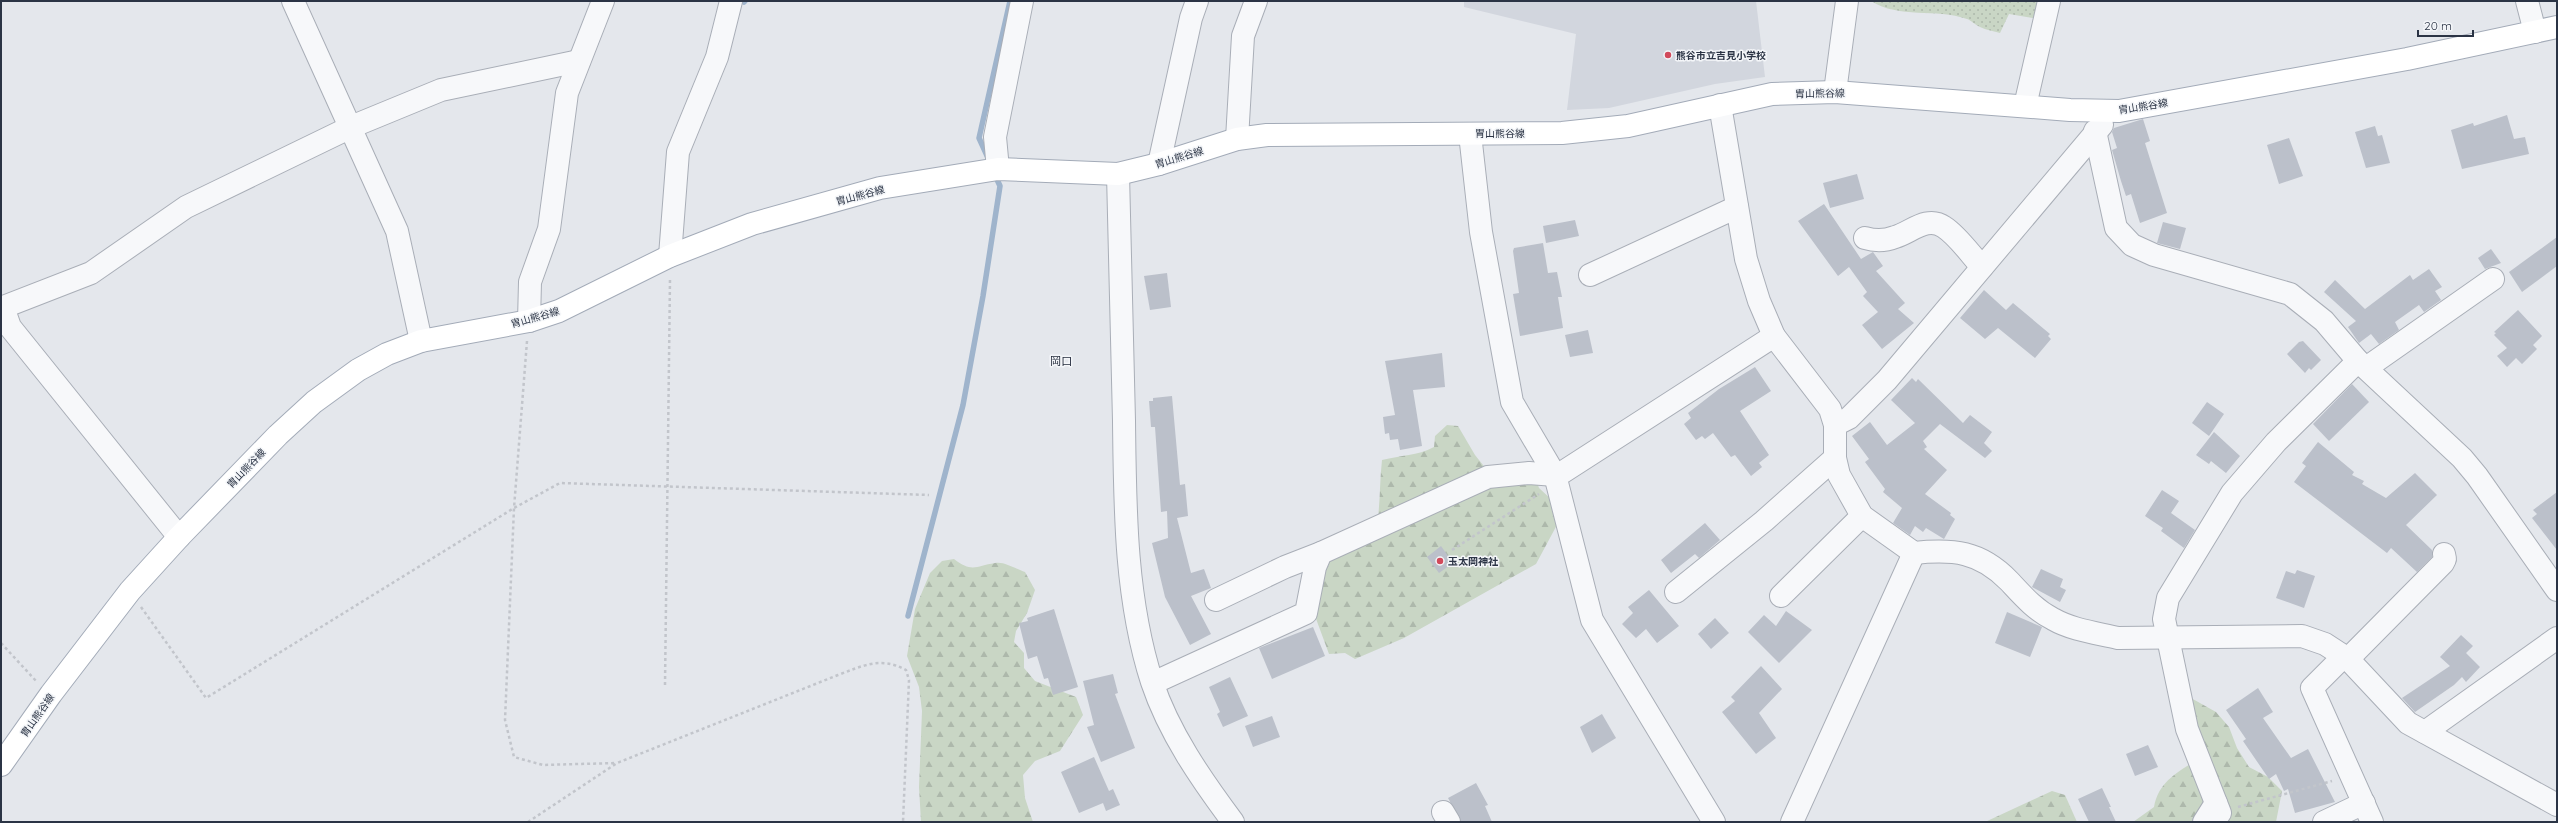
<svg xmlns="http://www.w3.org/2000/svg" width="2558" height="823" viewBox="0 0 2558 823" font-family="Quicksand,'Noto Sans JP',sans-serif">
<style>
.built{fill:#d2d6de}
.grass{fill:url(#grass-dots)}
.forest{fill:url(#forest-firs)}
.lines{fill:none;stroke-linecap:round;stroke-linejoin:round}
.stream{stroke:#9fb4cc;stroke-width:5.5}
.building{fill:#bbc0ca}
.minor-casing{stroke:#a9aeb7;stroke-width:24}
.major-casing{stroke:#a3abb8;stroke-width:24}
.path{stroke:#c2c5cb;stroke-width:2.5;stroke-dasharray:3 3;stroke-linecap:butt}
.minor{stroke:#f7f8fa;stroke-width:22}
.major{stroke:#fff;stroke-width:22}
.poi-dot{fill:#d1495b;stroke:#f4f6f9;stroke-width:1.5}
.labels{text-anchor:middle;stroke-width:3;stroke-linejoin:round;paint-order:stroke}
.poi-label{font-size:10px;font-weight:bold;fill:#2b3445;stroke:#f4f6f9;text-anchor:start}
.street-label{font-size:10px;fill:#2b3445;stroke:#f4f6f9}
.neighbourhood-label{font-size:11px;fill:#1d2536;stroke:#f4f6f9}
</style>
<defs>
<pattern id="grass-dots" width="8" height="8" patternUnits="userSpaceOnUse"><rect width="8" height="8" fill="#c9d6c5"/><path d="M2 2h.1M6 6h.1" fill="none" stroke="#adb8ab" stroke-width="1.8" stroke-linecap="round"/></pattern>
<pattern id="forest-firs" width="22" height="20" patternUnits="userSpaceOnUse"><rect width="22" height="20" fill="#c9d6c5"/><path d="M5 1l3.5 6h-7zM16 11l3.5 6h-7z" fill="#adb8ab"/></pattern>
</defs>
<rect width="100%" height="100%" fill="#e4e7ec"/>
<path class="built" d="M1464 1H1756L1765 77 1715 84 1609 108 1567 110 1576 34 1464 7Z"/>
<path class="grass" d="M1871 1H2040L2038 19 2009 14 2000 33C1994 31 1986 30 1980 27 1975 25 1971 20 1967 19 1936 8 1899 19 1871 1Z"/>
<g class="forest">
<path d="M1447 425 1458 426 1475 455 1499 485H1526L1537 482 1539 488 1553 501 1558 523 1536 564 1404 638 1355 659 1345 653 1329 654 1315 616 1325 562 1375 534C1381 509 1379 486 1382 460 1401 455 1417 456 1434 447L1435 436Z"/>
<path d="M954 559C972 573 976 566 995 563 1004 561 1016 569 1025 572L1035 590 1027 613 1016 631 1014 642 1024 653V668L1035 681 1076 697 1083 715 1060 751 1035 761 1023 775 1025 798 1033 822H921L919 787 922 711 919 687 907 656 915 609 930 573 942 561Z"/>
<path d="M2191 698 2216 712 2229 727 2237 748 2249 767 2268 777 2282 791 2276 822H2133L2154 807C2159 780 2179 772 2201 757Z"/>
<path d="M2052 791 2065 795 2077 822H1985Z"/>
</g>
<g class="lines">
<g class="stream">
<path d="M744 2 745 1"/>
<path d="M989 160 979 138 1010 1"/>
<path d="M908 616 963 405 983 296 1000 186 994 173"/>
</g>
</g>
<g class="building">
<path d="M2507 115 2514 139 2525 137 2529 154 2462 169 2451 130 2473 123 2474 126Z"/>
<path d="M2143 119 2150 141 2145 143 2167 213 2140 223 2131 194 2126 196 2121 181 2112 150 2117 148 2112 132 2114 128Z"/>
<path d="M2375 126 2378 136 2382 135 2390 163 2366 168 2355 132Z"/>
<path d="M2289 138 2303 176 2279 184 2267 145Z"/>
<path d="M1857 174 1864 199 1830 208 1823 183Z"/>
<path d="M1824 204 1861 259 1873 252 1883 266 1876 271 1905 303 1898 309 1914 323 1882 349 1862 325 1878 312 1863 296 1867 292 1849 267 1838 276 1798 221Z"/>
<path d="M1575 220 1579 236 1546 243 1543 226Z"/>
<path d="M2163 222 2186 228 2180 249 2157 243Z"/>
<path d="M2557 237V266L2522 292 2509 272Z"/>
<path d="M1543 243 1548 273 1557 272 1562 297H1558L1563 328 1520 336 1513 294 1519 293 1513 251 1514 248Z"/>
<path d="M2491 249 2501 263 2485 269 2478 258Z"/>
<path d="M2429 269 2442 287 2435 291 2441 300 2424 312 2419 305 2395 322 2399 330 2379 344 2371 334 2359 343 2348 327 2356 321 2324 292 2335 280 2365 309 2410 275 2413 280Z"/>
<path d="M1167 273 1171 307 1150 310 1144 276Z"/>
<path d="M1984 290 2006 310 2013 303 2050 334 2048 336 2051 339 2035 358 1998 328 1985 339 1960 318Z"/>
<path d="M2518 310 2542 336 2533 345 2537 349 2522 364 2516 358 2507 367 2497 356 2507 348 2494 335 2496 333 2494 332Z"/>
<path d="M1588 330 1593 353 1570 357 1565 335Z"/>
<path d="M2303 341 2321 360 2311 370 2309 368 2305 373 2287 354 2299 342Z"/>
<path d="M1442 353 1445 387 1413 390 1422 446 1400 450 1398 439 1390 440 1389 433 1385 434 1383 417 1395 415 1385 361Z"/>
<path d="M1755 367 1771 391 1740 411 1769 455 1759 463 1762 467 1751 476 1735 455 1731 457 1713 433 1705 439 1702 436 1696 440 1684 424 1691 418 1688 413 1719 389Z"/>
<path d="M1912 378 1916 382 1918 379 1963 423 1970 415 1992 432 1984 443 1992 451 1985 458 1940 424 1923 441 1927 447 1924 449 1947 470 1925 494 1951 513 1950 515 1955 519 1944 539 1926 528 1923 532 1915 526 1910 535 1893 523 1902 508 1883 492 1885 489 1865 462 1869 459 1852 436 1870 422 1887 445 1915 423 1891 400Z"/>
<path d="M2352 384 2369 402 2329 441 2313 424Z"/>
<path d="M1172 396 1180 485 1185 484 1188 516 1177 518 1191 573 1204 569 1211 588 1191 596 1211 634 1190 645 1165 597 1152 543 1168 538 1167 511 1161 512 1155 427H1151L1149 401H1153V398Z"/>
<path d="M2207 402 2224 414 2209 436 2192 423Z"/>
<path d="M2214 432 2240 456 2226 473 2211 461 2209 464 2196 455Z"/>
<path d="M2318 442 2354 472 2352 475 2364 481 2362 484 2386 498 2415 473 2437 495 2406 525 2432 550V557L2417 572 2391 548 2387 553 2294 482 2306 466 2302 463Z"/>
<path d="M2162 490 2179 501 2171 513 2195 530 2184 548 2161 531 2163 528 2145 516Z"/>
<path d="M2557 492V550L2532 518 2537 514 2533 510Z"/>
<path d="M1705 523 1720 540 1699 558 1695 554 1671 573 1661 560Z"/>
<path d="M1441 546 1453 563 1439 573 1427 557Z"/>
<path d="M2041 569 2063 579 2060 587 2066 590 2060 602 2032 587Z"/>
<path d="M2297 570 2315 576 2304 608 2276 598 2286 571 2295 574Z"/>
<path d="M1649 590 1679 626 1657 643 1646 629 1636 638 1622 624 1633 613 1628 607Z"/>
<path d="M1054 609 1078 687 1053 695 1048 678 1044 679 1037 656 1028 659 1019 623 1028 621 1027 618Z"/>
<path d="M1786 611 1812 630 1779 663 1748 632 1764 615 1776 626Z"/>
<path d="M2007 612 2042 627 2030 657 1995 643Z"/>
<path d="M1715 618 1729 633 1711 649 1698 634Z"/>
<path d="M1313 627 1325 656 1272 679 1259 648Z"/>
<path d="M2461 635 2473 646 2466 653 2480 667 2466 682 2462 677 2454 685 2415 712 2402 698 2450 666 2440 657Z"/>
<path d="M1761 666 1782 689 1759 713 1776 738 1756 754 1722 712 1735 701 1731 697Z"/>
<path d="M1113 674 1118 693 1115 694 1135 748 1101 762 1087 727 1094 725 1083 681Z"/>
<path d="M1230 677 1248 716 1223 727 1217 714 1220 712 1209 687Z"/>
<path d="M2258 688 2273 712 2263 718 2291 758 2308 749 2335 802 2295 813 2288 789 2284 791 2276 774 2269 779 2243 741 2246 739 2226 710Z"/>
<path d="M1602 714 1616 738 1592 753 1580 727Z"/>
<path d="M1272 716 1280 737 1253 747 1245 726Z"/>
<path d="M2148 745 2158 767 2135 776 2126 754Z"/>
<path d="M1094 757 1109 791 1113 789 1120 805 1106 811 1103 803 1079 813 1061 772Z"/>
<path d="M1476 783 1488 805 1485 806 1492 822H1461L1448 798Z"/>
<path d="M2102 788 2111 807H2109L2116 822H2089L2078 799Z"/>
</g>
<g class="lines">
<defs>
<g id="minor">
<path d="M293 1 397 231 421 341"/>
<path d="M2527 1 2535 32"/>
<path d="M1835 92 1847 1"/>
<path d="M1720 105 1746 259 1759 301 1774 336 1830 409 1835 425V458L1839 475 1862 516 1914 553C1953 549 1980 551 2009 581 2023 596 2035 610 2053 619 2072 630 2097 633 2118 638L2302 636 2325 644 2348 659 2408 723 2557 805"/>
<path d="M2025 106 2049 1"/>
<path d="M2095 131 2116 228 2132 245 2154 255 2290 294 2324 321 2358 361 2462 458 2477 476 2557 590"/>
<path d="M1470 134 1481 232 1512 402 1555 475 1592 620 1714 822"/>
<path d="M1237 139 1243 36 1256 1"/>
<path d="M1159 164 1191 18 1197 1"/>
<path d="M998 169 995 137 1022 1"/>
<path d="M1118 174C1120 256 1122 339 1124 421 1125 508 1125 598 1152 682 1169 733 1201 779 1233 822"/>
<path d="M1865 238C1875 241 1885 241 1895 237 1910 233 1927 215 1944 227 1958 236 1970 254 1982 267"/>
<path d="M670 256 678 152 717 57 731 1"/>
<path d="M1590 275 1737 207"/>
<path d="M3 307 10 327 179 537"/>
<path d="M1 308 91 273 186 207 351 127 441 90 579 61"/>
<path d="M529 321 530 282 549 229 567 93 603 1"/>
<path d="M2366 368 2493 279"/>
<path d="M1835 425 1849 418 1887 380 2102 125"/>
<path d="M1676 592 1764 521 1835 458"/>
<path d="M1781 596 1862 516"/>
<path d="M1216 600 1285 567 1321 553"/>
<path d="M2344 656 2312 688 2372 822"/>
<path d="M2348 659 2443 563 2445 559 2444 554"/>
<path d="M1153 683 1306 613 1315 567 1321 553 1488 477 1529 473 1555 475 1563 472 1774 336"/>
<path d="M2425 732 2557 638"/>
<path d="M1443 812 1449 822"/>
<path d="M2220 813 2187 729 2164 619 2168 598 2232 493 2276 442 2358 361"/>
<path d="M1792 822 1914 553"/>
<path d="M2204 822 2216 803"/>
<path d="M2324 822 2364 803"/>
</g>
<path id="major" d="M1 765 51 694 130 591 179 537 278 435 314 402 358 370 387 354 421 341 529 321 559 311 670 256 752 224 880 188 998 169 1118 174 1159 164 1237 139 1267 135 1562 133 1628 126 1772 94 1835 92 2070 110 2119 111 2407 59 2557 27"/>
</defs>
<use href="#minor" class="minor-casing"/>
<use href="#major" class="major-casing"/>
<g class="path">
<path d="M527 341 514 508 505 720 514 757 543 765 616 763"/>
<path d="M1452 550 1539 494"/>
<path d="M141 607 206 698 514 508 560 483 929 495"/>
<path d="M1 643 37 682"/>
<path d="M665 685 670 279"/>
<path d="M2238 807 2332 781"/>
<path d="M528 822 617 763 838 675C862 666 881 656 906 670L909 680 903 822"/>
</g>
<use href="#minor" class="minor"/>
<use href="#major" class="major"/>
</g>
<g class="poi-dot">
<circle cx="1668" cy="55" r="4"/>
<circle cx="1440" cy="561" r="4"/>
</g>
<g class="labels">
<g class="poi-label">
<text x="1676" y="59">熊谷市立吉見小学校</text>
<text x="1448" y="565">玉太岡神社</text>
</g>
<g class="street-label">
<text transform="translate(1820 93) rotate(-1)" y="4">胄山熊谷線</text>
<text transform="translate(2143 106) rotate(-9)" y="4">胄山熊谷線</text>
<text x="1500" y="137">胄山熊谷線</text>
<text transform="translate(1179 157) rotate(-17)" y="4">胄山熊谷線</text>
<text transform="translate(860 195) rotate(-15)" y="4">胄山熊谷線</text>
<text transform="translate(535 317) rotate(-16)" y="4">胄山熊谷線</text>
<text transform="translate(246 468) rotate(-46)" y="4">胄山熊谷線</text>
<text transform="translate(37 715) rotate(-55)" y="4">胄山熊谷線</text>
</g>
<g class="neighbourhood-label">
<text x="1061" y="365">岡口</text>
</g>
</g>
<rect width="2558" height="823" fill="none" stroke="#2b3445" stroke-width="4"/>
<path d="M2418 30v6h55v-6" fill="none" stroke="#2b3445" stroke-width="2"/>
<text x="2424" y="30" font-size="12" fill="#2b3445" stroke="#f4f6f9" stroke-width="3" paint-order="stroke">20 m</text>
</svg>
